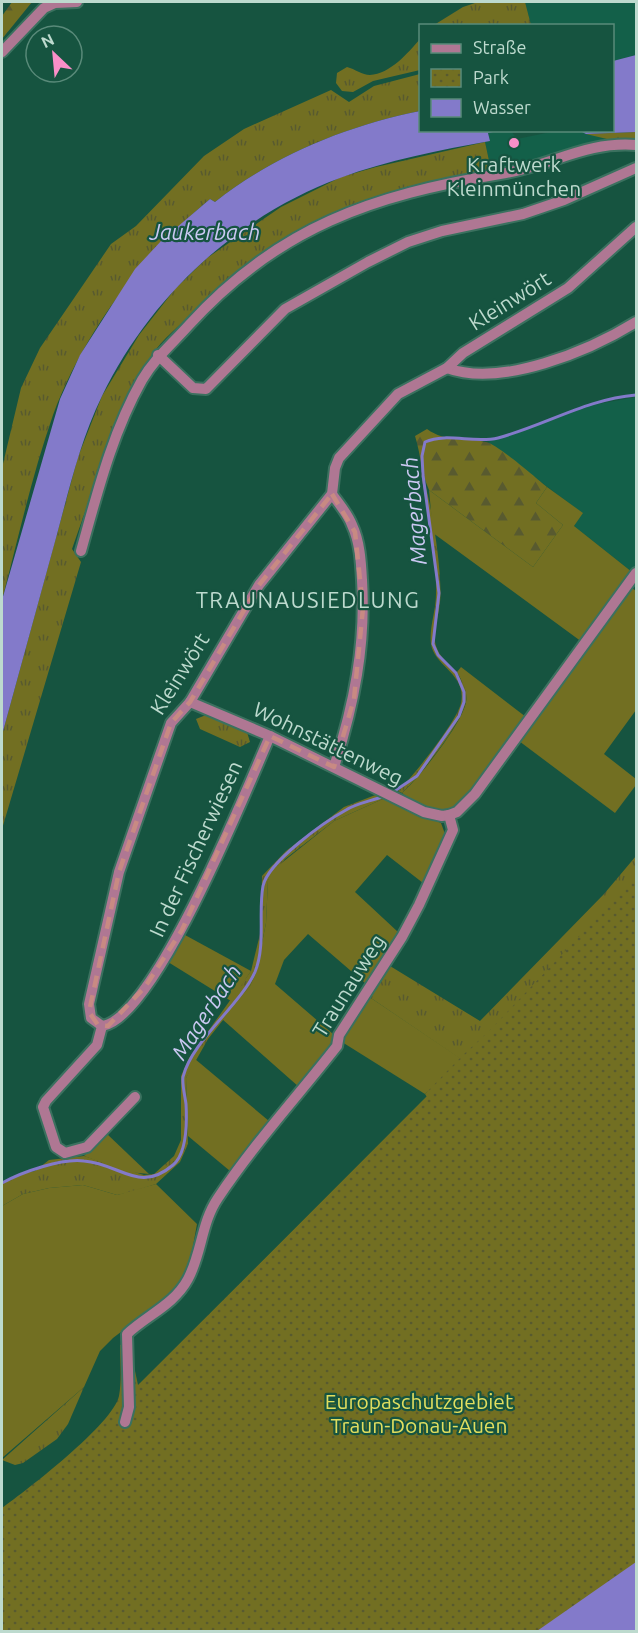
<svg xmlns="http://www.w3.org/2000/svg" width="638" height="1633" viewBox="0 0 638 1633" font-family="Ubuntu,sans-serif">
<style>
.built{fill:#136049}
.grass{fill:url(#grass-tufts)}
.forest{fill:url(#forest-firs)}
.park{fill:url(#park-dots)}
.garden{fill:#726f22}
.water{fill:#837aca}
.lines{fill:none;stroke-linecap:round;stroke-linejoin:round}
.stream{stroke:#837aca;stroke-width:3}
.minor-casing{stroke:#3b715f;stroke-width:14}
.minor{stroke:#af7793;stroke-width:10}
.marked{fill:none;stroke:#c88a83;stroke-width:4.5;stroke-dasharray:12 8;stroke-linejoin:round}
.poi-dot{fill:#fa8fc8;stroke:#165440;stroke-width:2}
.labels{text-anchor:middle;stroke-width:4.5;stroke-linejoin:round;paint-order:stroke}
.poi-label{font-size:21px;fill:#bddace;stroke:#165440}
.street-label{font-size:21px;fill:#bddace;stroke:#165440}
.park-label{font-size:21px;fill:#e1de5f;stroke:#165440}
.water-label{font-size:22px;font-style:italic;fill:#cac8f2;stroke:#165440}
.neighbourhood-label{font-size:22px;letter-spacing:1.5px;fill:#bddace;stroke:#165440}
</style>
<defs>
<pattern id="grass-tufts" width="24" height="20" patternUnits="userSpaceOnUse" patternTransform="scale(1.5)"><rect width="24" height="20" fill="#726f22"/><path d="M3 7l-1-3M5 7V3M7 7l1-3M15 17l-1-3M17 17v-4M19 17l1-3" fill="none" stroke="#585a2f"/></pattern>
<pattern id="forest-firs" width="22" height="20" patternUnits="userSpaceOnUse" patternTransform="scale(1.5)"><rect width="22" height="20" fill="#726f22"/><path d="M5 1l3.5 6h-7zM16 11l3.5 6h-7z" fill="#585a2f"/></pattern>
<pattern id="park-dots" width="8" height="8" patternUnits="userSpaceOnUse" patternTransform="scale(1.5)"><rect width="8" height="8" fill="#726f22"/><path d="M2 2h.1M6 6h.1" fill="none" stroke="#585a2f" stroke-width="1.8" stroke-linecap="round"/></pattern>
</defs>
<rect width="100%" height="100%" fill="#165440"/>
<g class="built">
<path d="M525 2H636V55L613 61 612 26 531 25Z"/>
<path d="M498 130 511 131 517 139 556 131 580 130 607 139 584 144 532 163 491 170 485 142 490 141 488 133Z"/>
<path d="M636 397V566L632 572 574 526 582 513 488 442 593 405Z"/>
</g>
<g class="grass">
<path d="M478 2H525L531 25H434L463 7Z"/>
<path d="M420 39V70L373 81 353 92 342 91 336 83 337 73 347 67C355 69 362 75 370 75 390 74 408 53 420 39Z"/>
<path d="M420 74V111C346 126 275 155 215 202L210 199C142 255 84 332 53 415 32 475 18 539 2 600V468L21 388 40 348 111 244 136 226 204 156 244 129 331 90 349 102 374 86Z"/>
<path d="M485 142 491 170C369 190 281 221 193 312 180 326 162 339 152 355 144 367 138 383 132 396 108 446 90 497 72 549L81 562 2 829V735L78 457 102 396 139 335 175 289 207 258 281 207 341 177 376 167Z"/>
<path d="M421 472C431 496 443 575 440 602 439 616 433 628 435 642 439 665 469 674 466 700 464 721 418 778 402 793L398 791C412 778 458 720 461 703 467 674 434 666 431 644 429 627 436 611 436 594 437 553 427 512 421 472Z"/>
<path d="M206 715 247 732 250 742 240 747 200 729 196 719Z"/>
<path d="M378 794 385 798 334 821 285 859 268 880 266 923 256 973 250 986 208 1039 186 1078 188 1144 180 1162 156 1184 131 1192 117 1195 83 1185 49 1188 23 1194 2 1206V1184L24 1173 35 1171 49 1160 84 1156 144 1175 154 1174 174 1156 181 1140V1076L189 1058 251 971 261 930 262 876 286 851 344 807Z"/>
<path d="M636 856V903L133 1410 128 1338 138 1385 427 1097 425 1094 459 1058 368 996 390 966 480 1021 604 894Z"/>
<path d="M84 1387 68 1424 57 1439 23 1463 15 1465 2 1460Z"/>
</g>
<g class="forest">
<path d="M12 2H32L2 39V45V16Z"/>
<path d="M636 132V140L607 139 586 134Z"/>
<path d="M427 429C446 443 465 437 486 442 497 444 536 478 547 487L536 503 563 525 533 567 429 490C421 472 421 455 415 436Z"/>
</g>
<path class="park" d="M636 877V1631H2V1508C27 1490 113 1424 119 1396 122 1380 120 1361 120 1345L129 1342 137 1387 430 1093 425 1090 489 1031Z"/>
<g class="garden">
<path d="M547 487 583 513 574 526 632 572 582 642 433 533 429 490 533 567 563 525 536 503Z"/>
<path d="M632 588 636 591V710L604 754 636 779V785L615 813 519 741Z"/>
<path d="M461 667 526 717C510 738 470 807 444 811 428 813 414 802 402 793 419 778 462 724 466 702 468 691 462 682 457 672Z"/>
<path d="M385 798 441 823 445 834 423 883 387 855 355 892 398 932 365 983 308 934 284 960 275 984 333 1034 335 1042 299 1087 222 1019 250 986 256 973 266 923 268 880 274 869 334 821Z"/>
<path d="M185 935 251 971 231 1001 168 962Z"/>
<path d="M368 996 460 1058 425 1094 342 1042Z"/>
<path d="M195 1059 269 1121 230 1171 188 1136 186 1078Z"/>
<path d="M106 1133 149 1174 128 1172 84 1156Z"/>
<path d="M156 1184 197 1224 189 1268 176 1290 113 1338 100 1351 84 1387 2 1458V1206L23 1194 49 1188 83 1185 117 1195Z"/>
</g>
<g class="water">
<path d="M636 55V132L586 134 580 131 612 130 613 61Z"/>
<path d="M420 111V130L498 131 488 133 490 141C440 150 388 160 340 178 237 216 150 297 102 396 80 441 69 490 56 538 38 604 20 669 2 735V600L60 399 80 355 135 269 162 240 210 199 215 202C275 155 346 126 420 111Z"/>
<path d="M636 1562V1631H537Z"/>
</g>
<g class="lines">
<g class="stream">
<path d="M393 792 417 776 459 716 464 702V692L456 673 438 655 433 644 439 593 423 475 422 456 425 442C447 432 474 444 498 438 546 425 587 399 636 395"/>
<path d="M2 1183C22 1172 62 1158 84 1161 121 1164 139 1194 173 1165 187 1153 187 1122 186 1104 185 1096 182 1085 183 1077 192 1041 240 1005 255 972 266 945 258 912 263 886 268 862 324 822 346 810 357 803 372 801 384 796"/>
</g>
<defs>
<g id="minor">
<path d="M2 52 44 8 55 3 77 2"/>
<path d="M158 355 193 388 206 389 285 309 368 262 408 242 442 231 523 214 564 200 636 168"/>
<path d="M447 368C501 388 589 351 636 322"/>
<path d="M332 494C339 504 348 514 352 525 360 542 361 562 362 580 366 645 354 705 334 767"/>
<path d="M81 551C97 494 112 433 142 380 155 358 172 344 189 325 278 227 373 195 500 174 550 167 584 141 636 145"/>
<path d="M190 702 270 736 424 812 442 816 449 815"/>
<path d="M102 1026C155 1019 247 788 270 736"/>
<path d="M135 1097 87 1147 65 1153 56 1147 43 1107 46 1101 97 1045 102 1026 91 1018 89 1004 119 872 171 723 190 702 259 585 332 494 335 468 339 458 398 394 447 368 463 353 568 288 636 227"/>
<path d="M125 1422 129 1407 127 1334C147 1315 174 1305 188 1279 202 1253 201 1223 218 1198 254 1144 297 1097 337 1046L339 1035 402 937 419 905 453 830 449 815 457 812 475 794 636 573"/>
</g>
</defs>
<use href="#minor" class="minor-casing"/>
<use href="#minor" class="minor"/>
</g>
<path class="marked" d="M332 494 355 532 363 608 354 699 334 767 270 736 182 930 145 987 108 1026 98 1025 89 1012 119 872 171 723 190 702 259 585Z"/>
<circle class="poi-dot" cx="514" cy="143" r="6"/>
<g class="labels">
<g class="poi-label">
<text x="514" y="172">Kraftwerk<tspan x="514" dy="24">Kleinmünchen</tspan></text>
</g>
<g class="street-label">
<text transform="translate(510 301) rotate(-32)" y="7">Kleinwört</text>
<text transform="translate(180 674) rotate(-58)" y="7">Kleinwört</text>
<text transform="translate(328 744) rotate(26)" y="7">Wohnstättenweg</text>
<text transform="translate(196 849) rotate(-65)" y="7">In der Fischerwiesen</text>
<text transform="translate(349 986) rotate(-58)" y="7">Traunauweg</text>
</g>
<g class="park-label">
<text x="419" y="1409">Europaschutzgebiet<tspan x="419" dy="24">Traun-Donau-Auen</tspan></text>
</g>
<g class="water-label">
<text x="205" y="240">Jaukerbach</text>
<text transform="translate(414 511) rotate(-95)" y="8">Magerbach</text>
<text transform="translate(206 1012) rotate(-57)" y="8">Magerbach</text>
</g>
<g class="neighbourhood-label">
<text x="308" y="608">TRAUNAUSIEDLUNG</text>
</g>
</g>
<rect width="638" height="1633" fill="none" stroke="#bddace" stroke-width="6"/>
<rect x="419" y="24" width="195" height="108" fill="#165440" stroke="#598a79" stroke-width="1.5"/>
<rect x="431" y="44" width="30" height="9" fill="#af7793" stroke="#598a79" stroke-width="1.5"/>
<text x="473" y="54" font-size="18" fill="#bddace">Straße</text>
<rect x="431" y="69" width="30" height="18" fill="url(#park-dots)" stroke="#598a79" stroke-width="1.5"/>
<text x="473" y="84" font-size="18" fill="#bddace">Park</text>
<rect x="431" y="99" width="30" height="18" fill="#837aca" stroke="#598a79" stroke-width="1.5"/>
<text x="473" y="114" font-size="18" fill="#bddace">Wasser</text>
<g transform="translate(54 54) rotate(334)"><circle r="28" fill="#165440" stroke="#598a79" stroke-width="1.5"/>
<path d="M0-4.5L10 22L0 15L-10 22Z" fill="#fa8fc8"/>
<text y="-9" font-size="16" font-weight="bold" text-anchor="middle" fill="#bddace">N</text>
</g>
</svg>
